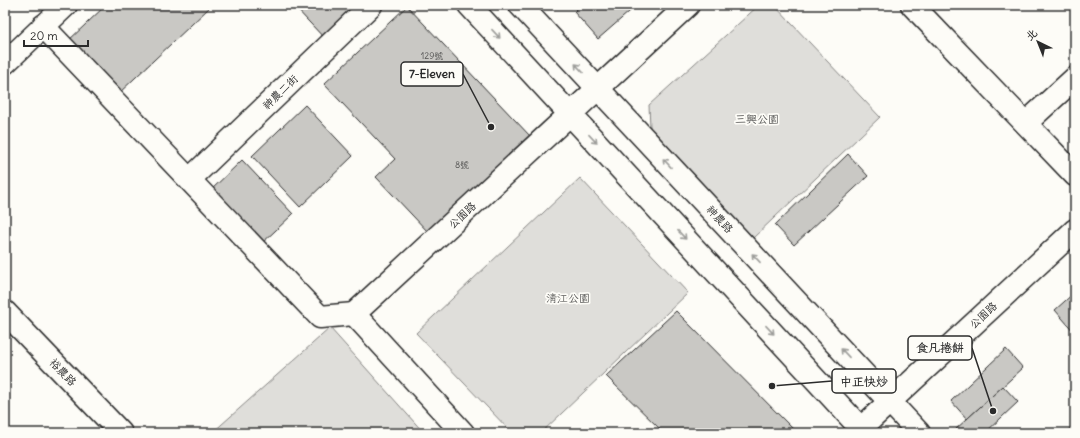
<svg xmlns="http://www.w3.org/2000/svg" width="1080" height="438" viewBox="0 0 1080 438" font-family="Delius,'LXGW WenKai TC',sans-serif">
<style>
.green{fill:#dfdeda;stroke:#858482}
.building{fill:#c9c8c4;stroke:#2b2b2b}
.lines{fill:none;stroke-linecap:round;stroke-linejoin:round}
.minor-casing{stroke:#2b2b2b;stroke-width:25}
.minor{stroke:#fdfcf7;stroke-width:22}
.oneway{stroke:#9e9e9b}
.labels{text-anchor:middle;stroke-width:3.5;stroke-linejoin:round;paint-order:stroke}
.number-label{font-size:9px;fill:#525251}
.street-label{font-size:11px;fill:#2b2b2b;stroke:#fdfcf7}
.park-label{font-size:11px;fill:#585857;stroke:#fdfcf7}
.leader{fill:none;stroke:#2b2b2b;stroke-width:1.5}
.callout-dot{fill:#2b2b2b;stroke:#fdfcf7;stroke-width:1.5}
.callout{fill:#fdfcf7;stroke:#2b2b2b;stroke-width:1.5}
.callout-label{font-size:12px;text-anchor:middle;font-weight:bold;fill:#2b2b2b}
</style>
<rect width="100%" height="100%" fill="#fdfcf7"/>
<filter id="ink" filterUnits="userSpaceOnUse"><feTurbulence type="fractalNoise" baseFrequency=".025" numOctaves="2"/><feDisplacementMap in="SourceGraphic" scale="8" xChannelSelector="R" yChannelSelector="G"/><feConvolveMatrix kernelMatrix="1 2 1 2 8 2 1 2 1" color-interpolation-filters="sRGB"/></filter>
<g filter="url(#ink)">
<g class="green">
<path d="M759 5H774L880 117 753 238 650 127 649 105Z"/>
<path d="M580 178 688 293 541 433H512L416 333Z"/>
<path d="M330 328 424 433H212Z"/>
</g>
<g class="building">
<path d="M106 5H207L209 8 117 95 67 42Z"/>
<path d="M293 5H364L326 40Z"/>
<path d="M581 5H637L598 39 574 12Z"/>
<path d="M407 6 531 137 429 233 376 177 395 159 324 84Z"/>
<path d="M305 105 353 156 300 207 252 156Z"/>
<path d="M848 154 868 176 794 245 775 225Z"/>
<path d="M242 160 293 214 259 246 208 193Z"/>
<path d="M1075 292V333L1055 310Z"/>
<path d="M676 311 797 433H664L606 376Z"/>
<path d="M1006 349 1023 368 967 419 951 401Z"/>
<path d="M1003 386 1018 402 985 433H960L956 429Z"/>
<path d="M1075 424V433H1065Z"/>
</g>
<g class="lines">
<defs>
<g id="minor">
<path d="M469 5 865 433"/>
<path d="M520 5 919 433"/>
<path d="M912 5 1075 175"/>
<path d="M43 26 320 317 354 314"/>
<path d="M5 63 66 5"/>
<path d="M1026 123 1075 78"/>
<path d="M190 179 371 5"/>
<path d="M5 312 121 433"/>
<path d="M463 433 354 314 688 5"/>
<path d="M856 433 1075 230"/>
</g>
</defs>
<use href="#minor" class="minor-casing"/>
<use href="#minor" class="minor"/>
</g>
<defs><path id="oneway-shaft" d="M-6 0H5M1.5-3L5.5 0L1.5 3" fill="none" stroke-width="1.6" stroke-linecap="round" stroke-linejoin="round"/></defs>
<g class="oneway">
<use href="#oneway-shaft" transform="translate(496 34) rotate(47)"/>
<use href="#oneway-shaft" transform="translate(579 68) rotate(-133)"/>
<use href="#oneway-shaft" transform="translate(593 139) rotate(47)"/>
<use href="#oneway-shaft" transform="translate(667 163) rotate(-133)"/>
<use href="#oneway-shaft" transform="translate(682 235) rotate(47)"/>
<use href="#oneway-shaft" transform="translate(756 258) rotate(-133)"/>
<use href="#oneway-shaft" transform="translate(770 330) rotate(47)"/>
<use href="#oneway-shaft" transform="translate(845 353) rotate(-133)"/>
</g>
</g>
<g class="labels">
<g class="number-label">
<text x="432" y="59">129號</text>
<text x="462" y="168">8號</text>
</g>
<g class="street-label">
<text transform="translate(280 92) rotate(-44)" y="4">神農二街</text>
<text transform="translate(462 215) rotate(-43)" y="4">公園路</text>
<text transform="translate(720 219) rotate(47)" y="4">神農路</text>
<text transform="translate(983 315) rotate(-43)" y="4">公園路</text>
<text transform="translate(63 372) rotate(46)" y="4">裕農路</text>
</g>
<g class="park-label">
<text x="757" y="123">三興公園</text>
<text x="568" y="302">清江公園</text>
</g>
</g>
<path class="leader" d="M491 127L463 74M993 411L972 348M772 386L832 381"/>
<g class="callout-dot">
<circle cx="491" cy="127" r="4"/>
<circle cx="993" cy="411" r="4"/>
<circle cx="772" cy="386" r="4"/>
</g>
<g class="callout">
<rect x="401" y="62" width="62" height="24" rx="4"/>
<rect x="908" y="336" width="64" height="24" rx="4"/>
<rect x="832" y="369" width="64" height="24" rx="4"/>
</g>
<g class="callout-label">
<text x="432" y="78">7-Eleven</text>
<text x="940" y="352">食凡捲餅</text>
<text x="864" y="386">中正快炒</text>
</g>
<rect width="1080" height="438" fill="none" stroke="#fdfcf7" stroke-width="20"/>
<rect x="10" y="10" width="1060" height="418" fill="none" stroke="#2b2b2b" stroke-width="1.5" filter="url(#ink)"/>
<g transform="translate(1038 42) rotate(317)" stroke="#fdfcf7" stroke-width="3" paint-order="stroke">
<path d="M0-3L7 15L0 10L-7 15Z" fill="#2b2b2b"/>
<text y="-6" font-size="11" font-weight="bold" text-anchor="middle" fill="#2b2b2b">北</text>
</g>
<path d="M24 40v6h64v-6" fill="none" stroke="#2b2b2b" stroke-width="2"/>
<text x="30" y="40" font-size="12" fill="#2b2b2b" stroke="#fdfcf7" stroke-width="3" paint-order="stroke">20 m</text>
</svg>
